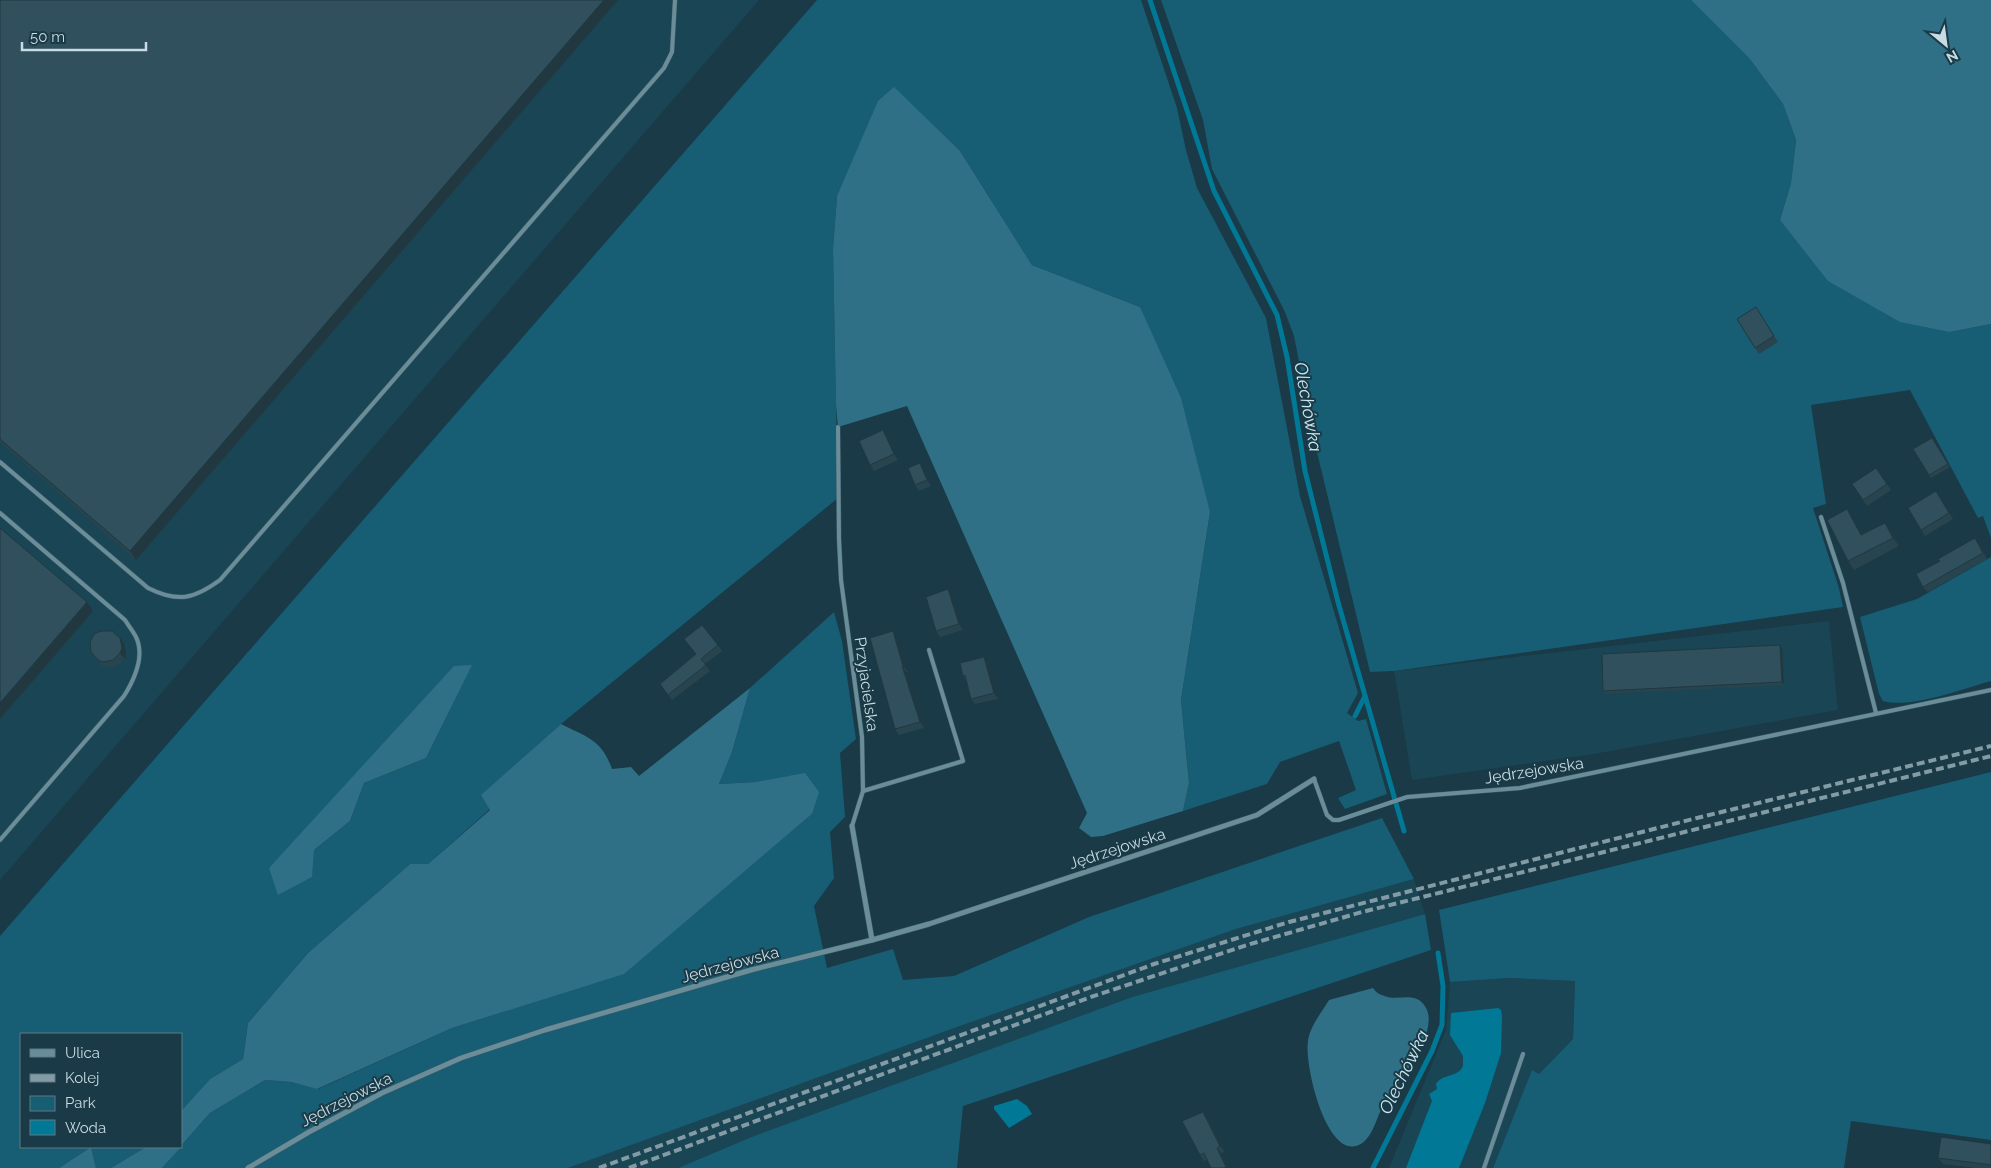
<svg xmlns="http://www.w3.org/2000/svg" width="1991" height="1168" viewBox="0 0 1991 1168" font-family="Raleway,sans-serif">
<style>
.built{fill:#1a4554}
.green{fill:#175d73;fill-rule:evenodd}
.forest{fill:#2f7086}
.water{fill:#017896}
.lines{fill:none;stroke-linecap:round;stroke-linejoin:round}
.stream{stroke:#017896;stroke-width:5}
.lane-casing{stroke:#3c5863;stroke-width:5}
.street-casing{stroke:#3c5863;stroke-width:6}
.lane{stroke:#6a8d9a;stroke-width:4}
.street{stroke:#6a8d9a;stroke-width:5}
.rail{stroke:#839ba4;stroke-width:4;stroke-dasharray:8 4;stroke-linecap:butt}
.wall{fill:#28454f}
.shaded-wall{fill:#213840}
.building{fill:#2f505c;stroke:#213840}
.labels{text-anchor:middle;stroke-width:4;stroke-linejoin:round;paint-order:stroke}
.street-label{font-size:16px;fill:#c8dae2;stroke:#193a46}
.water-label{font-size:18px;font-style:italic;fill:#cce6f0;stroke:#193a46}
</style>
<rect width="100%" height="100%" fill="#193a46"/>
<g class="built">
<path d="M0 0H759L0 880Z"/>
<path d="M1829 621 1838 710 1594 754 1412 780 1394 671Z"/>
<path d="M1414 879 1425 914 1132 997 754 1136 678 1168H568L960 1026 1236 929Z"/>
<path d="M1509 978 1575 981 1573 1039 1539 1074 1532 1071 1493 1168H1389L1446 1030 1450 982Z"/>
</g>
<g class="green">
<path d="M817 0H1141L1177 108 1186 150 1197 188 1266 318 1300 496 1358 693 1347 713 1358 721 1366 719 1387 794 1345 809 1338 798 1356 790 1339 741 1280 762 1267 784 1183 811 1189 783 1181 700 1210 512 1140 307 1032 265 960 151 837 196 833 249 838 498 561 724 482 795 490 809 428 864H410L308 953 248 1023 243 1059 210 1079 181 1111V1034H21V1147H146L111 1168H96L91 1147 59 1168H0V936ZM471 666 426 758 364 783 350 821 314 850 269 868Z"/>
<path d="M1161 0H1691L1749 58 1783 104 1796 140 1791 183 1780 220 1950 332 1991 324V538L1983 516 1978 518 1910 390 1811 405 1826 504 1813 508 1839 588 1843 607 1394 671 1370 672 1316 448 1294 336 1285 312 1212 169 1203 120Z"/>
<path d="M1991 557V681C1963 689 1909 709 1883 701L1879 694 1860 617 1917 599Z"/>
<path d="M834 612 842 641 856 739 840 753 845 817 830 832 834 878 814 906 827 968 893 949 903 980 954 976 1089 917 1382 818 1414 879 1236 929 960 1026 568 1168H162L210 1113 265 1080 291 1082 318 1089 452 1028 624 973 812 814 756 782 719 784 732 752 750 688Z"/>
<path d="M1991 772V1140L1851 1121 1844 1168H1493L1532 1070 1539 1074 1573 1039 1575 981 1509 978 1450 982 1439 910Z"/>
<path d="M1425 914 1431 950 963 1106 957 1168H678L754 1136 1132 997Z"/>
</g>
<g class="forest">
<path d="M1691 0H1991V324L1950 332 1900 322 1828 281 1780 220 1791 183 1796 140 1783 104 1749 58Z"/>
<path d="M894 87 960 151 1032 265 1140 307 1181 398 1210 512 1181 700 1189 783 1183 811 1103 836 1091 837 1079 828 1087 813 907 406 838 427 836 405 833 249 837 196 878 101Z"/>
<path d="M472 665 426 758 364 783 350 821 314 850 312 877 278 895 269 868 454 666Z"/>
<path d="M750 688 732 752 719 784 756 782 805 773 819 792 812 814 624 974 452 1028 317 1089 291 1082 265 1080 210 1113 181 1146V1111L210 1079 243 1059 248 1023 308 953 410 864H428L490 810 481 795 561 724C587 737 602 740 612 769L631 767 639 776Z"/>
<path d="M1373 988C1375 991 1378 994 1382 995 1397 1003 1416 989 1426 1008 1440 1033 1396 1085 1383 1106 1376 1118 1372 1142 1356 1146 1325 1154 1304 1063 1308 1041 1310 1026 1322 1012 1329 1000Z"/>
<path d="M91 1147 96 1168H59Z"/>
<path d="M146 1147H181L162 1168H111Z"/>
</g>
<g class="water">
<path d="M1498 1008 1501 1010 1502 1016 1501 1053 1485 1103 1459 1168H1406L1432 1101 1429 1094 1437 1089 1436 1084C1443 1073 1458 1078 1463 1066V1056L1450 1035 1451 1013Z"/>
<path d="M1017 1099 1027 1106 1032 1114 1009 1128 994 1109V1106Z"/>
</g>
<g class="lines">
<g class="stream">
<path d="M1150 0 1214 191 1277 315 1287 357 1305 471 1338 602 1404 831"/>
<path d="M1355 716 1365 696"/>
<path d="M1373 1168 1432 1051 1442 1025 1443 986 1438 953"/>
</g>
<defs>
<g id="lane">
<path d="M838 427 839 539 841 580 862 737 863 791 852 826"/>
<path d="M0 462 148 588C178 603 194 599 220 580L664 68 672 52 675 0"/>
<path d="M0 513 125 620C128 625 133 631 136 637 145 656 134 680 124 696L0 840"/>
<path d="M1821 517 1843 583 1876 713"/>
<path d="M1314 779 1327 815 1333 820H1339L1407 797 1520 788 1991 690"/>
<path d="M863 791 963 761 929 650"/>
<path d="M1484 1168 1523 1054"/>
</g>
<g id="street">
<path d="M852 826 872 940"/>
<path d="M248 1168 309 1132 382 1093 461 1058 545 1030 751 970 872 940 929 924 1257 815 1314 779"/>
</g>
</defs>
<use href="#lane" class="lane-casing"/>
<use href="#street" class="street-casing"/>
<use href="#lane" class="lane"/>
<use href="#street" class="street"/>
<g class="rail">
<path d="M599 1168 1154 964 1289 922 1697 818 1991 746"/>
<path d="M629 1168 1088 998 1247 945 1362 912 1991 756"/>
</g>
</g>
<g class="wall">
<path d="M0 0 136 560 0 442Z"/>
<path d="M1756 307 1778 342 1759 354 1737 319Z"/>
<path d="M887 436 898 460 874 471 870 465Z"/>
<path d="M1932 438 1950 467 1931 478 1913 449Z"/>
<path d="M1876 468 1891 490 1867 506 1852 484Z"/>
<path d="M924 469 931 486 919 491 915 485Z"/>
<path d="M1940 497 1953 519 1925 536 1921 530Z"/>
<path d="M1847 509 1853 518 1862 535 1885 523 1891 531 1899 546 1854 570 1848 561Z"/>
<path d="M1979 544 1987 559 1928 592 1923 587Z"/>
<path d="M948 589 952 595 963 630 940 637 936 631Z"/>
<path d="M897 637 908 672H906L924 728 899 735 895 729Z"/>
<path d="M120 638 124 643 126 653 125 659 117 666 107 668 102 666 91 652Z"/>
<path d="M684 639 718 645 722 651 705 664 710 671 672 700 660 684 696 655Z"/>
<path d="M1780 645 1782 648 1784 685 1605 694 1603 691Z"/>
<path d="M984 657 988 662 998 699 975 704 971 699 966 680 963 676Z"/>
<path d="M1207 1118 1225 1152 1221 1153 1228 1168H1211L1207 1160 1204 1161 1200 1155Z"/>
<path d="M1991 1144V1168H1976L1943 1164 1938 1158Z"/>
</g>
<g class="shaded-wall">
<path d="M604 0H618L136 560 130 551Z"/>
<path d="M883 430 887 436 898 460 894 454Z"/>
<path d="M920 463 924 469 931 486 927 480Z"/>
<path d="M1847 509 1853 518 1867 544 1861 535Z"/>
<path d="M1885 523 1891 531 1899 546 1893 538Z"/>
<path d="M948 589 952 595 963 630 959 624Z"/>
<path d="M87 602 93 611 0 719V703Z"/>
<path d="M893 631 897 637 908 672 903 666Z"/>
<path d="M120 638 124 643 126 653 125 659 120 653Z"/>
<path d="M1780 645 1782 648 1784 685 1782 682Z"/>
<path d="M984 657 988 662 998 699 994 693Z"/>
<path d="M902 666 906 672 924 728 920 722Z"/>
<path d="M1203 1112 1207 1118 1225 1152 1220 1146Z"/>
<path d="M1217 1148 1221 1153 1228 1168H1226Z"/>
</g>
<g class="building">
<path d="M0 0H604L130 551 0 439Z"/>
<path d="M1756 307 1774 336 1755 348 1737 319Z"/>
<path d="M883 430 894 454 870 465 859 441Z"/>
<path d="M1932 438 1948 464 1929 475 1913 449Z"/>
<path d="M920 463 927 480 915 485 908 468Z"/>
<path d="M1876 468 1887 484 1863 500 1852 484Z"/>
<path d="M1936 491 1949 513 1921 530 1908 508Z"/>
<path d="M1847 509 1861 535 1885 523 1893 538 1848 561 1827 520Z"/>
<path d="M0 528 87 602 0 703Z"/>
<path d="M1975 538 1983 553 1923 587 1916 574 1940 561 1938 559Z"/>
<path d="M948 589 959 624 936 631 926 597Z"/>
<path d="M702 625 718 645 701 659 706 665 668 695 660 684 696 654 684 639Z"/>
<path d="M101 631H112L120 638 122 648 120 653 113 660 103 662 98 660 91 652 90 642 94 634Z"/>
<path d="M893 631 903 666H902L920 722 895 729 870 638Z"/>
<path d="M1780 645 1782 682 1603 691 1602 654Z"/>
<path d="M984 657 994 693 971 699 965 675 963 676 960 663Z"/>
<path d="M1203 1112 1220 1146 1217 1148 1226 1167 1224 1168H1211L1204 1153 1200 1155 1182 1121Z"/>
<path d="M1941 1137 1991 1144V1165L1938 1158Z"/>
</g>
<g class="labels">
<g class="street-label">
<text transform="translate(867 684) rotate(82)" y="6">Przyjacielska</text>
<text transform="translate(1534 770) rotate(-9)" y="6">Jędrzejowska</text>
<text transform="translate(1117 848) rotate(-18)" y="6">Jędrzejowska</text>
<text transform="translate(730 964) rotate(-15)" y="6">Jędrzejowska</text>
<text transform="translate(346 1099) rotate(-27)" y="6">Jędrzejowska</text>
</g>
<g class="water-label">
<text transform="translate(1308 407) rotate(80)" y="6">Olechówka</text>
<text transform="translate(1404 1072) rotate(-64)" y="6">Olechówka</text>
</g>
</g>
<rect x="20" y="1033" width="162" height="115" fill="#193a46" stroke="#5f7a84"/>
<rect x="30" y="1049" width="25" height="8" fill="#6a8d9a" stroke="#5f7a84"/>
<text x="65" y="1058" font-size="15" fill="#c8dae2">Ulica</text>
<rect x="30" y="1074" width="25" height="8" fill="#839ba4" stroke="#5f7a84"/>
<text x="65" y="1083" font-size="15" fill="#c8dae2">Kolej</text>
<rect x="30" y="1096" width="25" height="15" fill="#175d73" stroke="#5f7a84"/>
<text x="65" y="1108" font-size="15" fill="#c8dae2">Park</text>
<rect x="30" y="1120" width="25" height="15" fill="#017896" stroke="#5f7a84"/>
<text x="65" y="1133" font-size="15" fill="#c8dae2">Woda</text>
<g transform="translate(1946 45) rotate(151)" stroke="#193a46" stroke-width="4" paint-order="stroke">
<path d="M0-4L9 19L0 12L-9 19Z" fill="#c8dae2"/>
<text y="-8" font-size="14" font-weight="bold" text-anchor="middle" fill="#c8dae2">N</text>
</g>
<path d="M22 42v8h124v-8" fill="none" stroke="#c8dae2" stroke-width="2.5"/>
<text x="30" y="42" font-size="15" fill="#c8dae2" stroke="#193a46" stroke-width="4" paint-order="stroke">50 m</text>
</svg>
